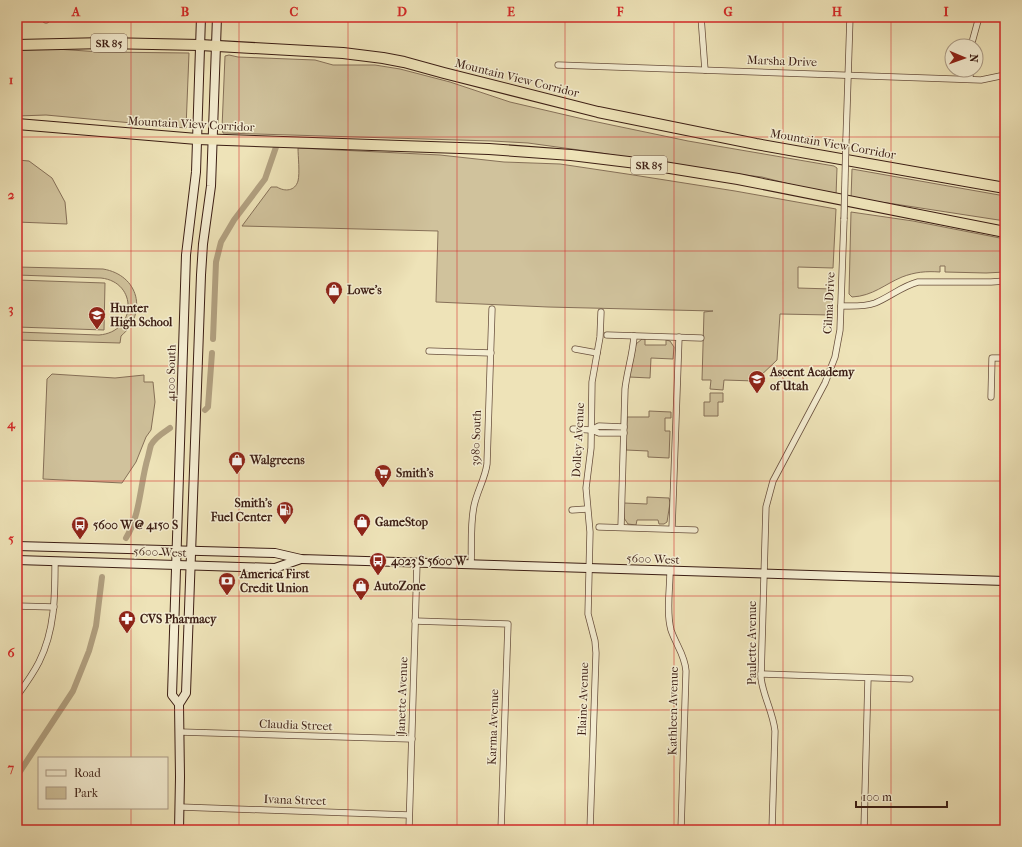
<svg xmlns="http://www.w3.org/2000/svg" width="1022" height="847" viewBox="0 0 1022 847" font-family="'IM FELL French Canon',serif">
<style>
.green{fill:#d0c29c;stroke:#867058}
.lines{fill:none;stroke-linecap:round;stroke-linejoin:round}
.canal{stroke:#b1a080;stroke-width:6}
.street-casing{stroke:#684f3d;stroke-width:7}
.secondary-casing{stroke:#3c1e14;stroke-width:10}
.highway-casing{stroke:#3c1e14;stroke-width:12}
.street{stroke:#f4edd1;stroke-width:5.5}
.secondary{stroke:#f4edd1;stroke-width:8}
.highway{stroke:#eee3b8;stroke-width:10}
.street-bridge-casing{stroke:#684f3d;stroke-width:7;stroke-linecap:butt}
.street-bridge{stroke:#f4edd1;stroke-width:5.5}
.grid{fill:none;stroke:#d62828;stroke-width:1;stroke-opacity:0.55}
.labels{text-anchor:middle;stroke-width:3;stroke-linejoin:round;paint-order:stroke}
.shield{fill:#f4edd1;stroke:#735c4d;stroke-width:1}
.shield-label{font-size:11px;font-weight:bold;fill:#3c1e14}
.street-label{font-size:12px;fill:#3c1e14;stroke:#f4edd1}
.poi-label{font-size:12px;font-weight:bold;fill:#3c1e14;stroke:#f4edd1;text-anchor:start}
.neatline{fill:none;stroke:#d62828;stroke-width:1.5}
.grid-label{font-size:13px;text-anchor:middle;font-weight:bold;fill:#d62828}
</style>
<rect width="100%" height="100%" fill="#eee3b8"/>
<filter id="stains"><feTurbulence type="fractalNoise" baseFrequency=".005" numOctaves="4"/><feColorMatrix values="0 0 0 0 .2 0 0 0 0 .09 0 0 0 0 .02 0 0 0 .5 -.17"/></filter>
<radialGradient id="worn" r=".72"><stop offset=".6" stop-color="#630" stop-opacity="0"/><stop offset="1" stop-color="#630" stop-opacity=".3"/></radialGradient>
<g class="green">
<path d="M56 49 101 52 189 53 186 128 46 115 17 116V50Z"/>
<path d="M229 55 238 57 315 60 333 65H375L400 69 450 82 510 102 583 119 688 141 834 166 837 168 836 196 762 177 695 169 601 153 528 143 492 141 223 133 222 128 225 56Z"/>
<path d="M298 148 440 155 504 162 560 164 627 174 735 191 836 209 833 268 798 267V288L832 289 831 315 780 314 777 360 755 381 724 380 723 390 710 389 711 380H702L704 312 713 311 548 307 436 302 438 231 242 226 271 187H277C285 192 295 191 298 181 300 173 298 156 298 148Z"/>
<path d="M17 160 29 161 52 178 65 202 67 224 17 222Z"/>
<path d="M852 169 1005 196V221L888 203 851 199Z"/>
<path d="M851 212 913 221 1005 239V272L986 273 945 272V266H940V272C926 271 915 272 902 277 885 284 873 296 852 297L849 294Z"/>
<path d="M17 267 103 269C139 275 148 313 121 336L120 343 17 340V332L99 335C137 332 138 282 101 278L17 275Z"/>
<path d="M17 280 105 283 104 330 17 327Z"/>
<path d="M642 339H645V345H666V340L670 341 674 347 673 359 651 358 650 378 629 377 636 344Z"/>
<path d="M52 374 115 378 144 375V382H153L155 402 151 430 146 437 136 462 122 483 43 479 47 379Z"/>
<path d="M710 393H723V402H718V416H704V402H710Z"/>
<path d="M649 411 671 412V418H665V431H670L669 458 648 457V451L626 450 627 417H649Z"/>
<path d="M647 497 669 498 670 503 667 522 664 524H659L658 520H637L636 525 628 524 624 518V503L647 504Z"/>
</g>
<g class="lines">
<g class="canal">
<path d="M213 339 216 262 221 242 234 220 265 179 276 147"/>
<path d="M205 410 208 407 212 353"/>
<path d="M126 538C141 514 140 483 148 457 149 453 150 448 151 445 155 437 163 433 170 428"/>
<path d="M17 776 73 691 89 651 96 626 102 577"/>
</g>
<defs>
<g id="street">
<path d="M701 17 705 70"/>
<path d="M46 20V17"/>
<path d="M971 46 979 17"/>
<path d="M558 65 981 80 1005 75"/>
<path d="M970 79V70"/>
<path d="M846 139 850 17"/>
<path d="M841 306C852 306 864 307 875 303 890 297 902 286 918 282H991L1005 281"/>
<path d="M607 335 701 338"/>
<path d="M575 349 597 353"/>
<path d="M429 351 491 353"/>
<path d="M991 397 992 358H1005"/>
<path d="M573 429 591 430 599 433H624"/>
<path d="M591 430 599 426 624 427"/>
<path d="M572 510 587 509"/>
<path d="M599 527 695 530"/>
<path d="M621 527 625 389C627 371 633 354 634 336"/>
<path d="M672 529 679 337"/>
<path d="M471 565C472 546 470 525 474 506 477 491 485 479 487 464L492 309"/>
<path d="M670 571C670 590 666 612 671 630 676 645 685 655 686 671L681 830"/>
<path d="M17 606 54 607"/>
<path d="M415 621 508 624 501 830"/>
<path d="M761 674 910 679"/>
<path d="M17 696C25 685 33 674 39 662 55 630 55 596 55 561"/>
<path d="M180 732 412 739"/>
<path d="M180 807 409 815"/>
<path d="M409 830 417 563"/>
<path d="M590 830 596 653 595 641 588 614 590 532 586 488 591 448 592 382 600 337 601 312"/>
<path d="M772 830 775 731C773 712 763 696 761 678L766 507 773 481 825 383 835 357 840 330 844 219"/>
<path d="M864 830 868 678"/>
</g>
<g id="secondary">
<path d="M17 546 275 553 301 559 1005 581"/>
<path d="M17 560 275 568 301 559"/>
<path d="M179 704 186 693 201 275 203 244 211 186 217 17"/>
<path d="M179 830 180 777 179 704 172 695 186 255 196 172 201 17"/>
</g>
<g id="highway">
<path d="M17 45 105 43 200 45 343 53 383 58 404 62 444 73 598 112 756 144 1005 188"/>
<path d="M17 124 197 139 489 149 571 155 645 164 738 179 1005 232"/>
</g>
</defs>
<use href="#street" class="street-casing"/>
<use href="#secondary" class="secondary-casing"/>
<use href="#highway" class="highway-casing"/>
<use href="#street" class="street"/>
<use href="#secondary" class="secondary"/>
<use href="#highway" class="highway"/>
<defs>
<path id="street-bridge" d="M844 219 846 139"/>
</defs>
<use href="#street-bridge" class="street-bridge-casing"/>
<use href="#street-bridge" class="street-bridge"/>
</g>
<path class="grid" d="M131 17V758M239 17V830M348 17V830M457 17V830M565 17V830M674 17V830M783 17V830M891 17V830M17 137H1005M17 251H1005M17 366H1005M17 481H1005M17 596H1005M17 710H1005M131 808V830"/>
<defs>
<symbol id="shop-pin" viewBox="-11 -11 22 30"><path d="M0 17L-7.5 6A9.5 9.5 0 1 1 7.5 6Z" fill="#8f2418" stroke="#f4edd1"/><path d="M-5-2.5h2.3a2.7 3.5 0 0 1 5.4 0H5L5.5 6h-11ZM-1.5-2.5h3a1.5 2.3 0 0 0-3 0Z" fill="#fff"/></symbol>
<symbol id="school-pin" viewBox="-11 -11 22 30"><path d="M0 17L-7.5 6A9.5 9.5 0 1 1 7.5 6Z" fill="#8f2418" stroke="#f4edd1"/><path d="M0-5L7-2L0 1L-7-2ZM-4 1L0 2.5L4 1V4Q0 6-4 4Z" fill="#fff"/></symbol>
<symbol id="supermarket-pin" viewBox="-11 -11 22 30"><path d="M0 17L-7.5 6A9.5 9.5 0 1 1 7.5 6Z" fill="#8f2418" stroke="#f4edd1"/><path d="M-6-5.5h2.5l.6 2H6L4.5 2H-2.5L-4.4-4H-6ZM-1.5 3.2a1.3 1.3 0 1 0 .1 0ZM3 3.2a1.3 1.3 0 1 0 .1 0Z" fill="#fff"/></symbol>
<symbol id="fuel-pin" viewBox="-11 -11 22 30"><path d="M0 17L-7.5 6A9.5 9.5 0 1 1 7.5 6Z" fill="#8f2418" stroke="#f4edd1"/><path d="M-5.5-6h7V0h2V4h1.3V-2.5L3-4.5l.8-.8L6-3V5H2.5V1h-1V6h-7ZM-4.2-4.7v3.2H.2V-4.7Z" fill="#fff"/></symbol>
<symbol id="bus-pin" viewBox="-11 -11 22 30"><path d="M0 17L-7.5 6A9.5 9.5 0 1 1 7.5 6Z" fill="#8f2418" stroke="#f4edd1"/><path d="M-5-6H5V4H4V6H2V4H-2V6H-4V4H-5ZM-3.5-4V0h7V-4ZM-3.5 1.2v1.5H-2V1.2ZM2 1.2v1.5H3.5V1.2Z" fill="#fff"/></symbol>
<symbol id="bank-pin" viewBox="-11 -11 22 30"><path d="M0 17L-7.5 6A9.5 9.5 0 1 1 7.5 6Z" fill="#8f2418" stroke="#f4edd1"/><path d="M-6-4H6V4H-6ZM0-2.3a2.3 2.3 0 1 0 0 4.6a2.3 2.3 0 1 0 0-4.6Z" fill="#fff"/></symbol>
<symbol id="pharmacy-pin" viewBox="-11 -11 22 30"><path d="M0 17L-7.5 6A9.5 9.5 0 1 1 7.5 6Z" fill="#8f2418" stroke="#f4edd1"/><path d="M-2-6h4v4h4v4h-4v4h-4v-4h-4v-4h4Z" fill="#fff"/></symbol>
</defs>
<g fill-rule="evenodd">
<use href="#shop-pin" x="324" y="280" width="20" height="27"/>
<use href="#school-pin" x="87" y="305" width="20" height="27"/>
<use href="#school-pin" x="747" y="369" width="20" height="27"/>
<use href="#shop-pin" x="227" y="450" width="20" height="27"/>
<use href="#supermarket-pin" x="373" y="463" width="20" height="27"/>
<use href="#fuel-pin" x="275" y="500" width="20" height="27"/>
<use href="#shop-pin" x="352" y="512" width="20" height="27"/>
<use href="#bus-pin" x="70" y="515" width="20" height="27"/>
<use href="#bus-pin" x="368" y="551" width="20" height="27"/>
<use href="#bank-pin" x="217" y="571" width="20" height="27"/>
<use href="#shop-pin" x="351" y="576" width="20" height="27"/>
<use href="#pharmacy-pin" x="117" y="609" width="20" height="27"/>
</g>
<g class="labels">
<g class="shield">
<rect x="91" y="34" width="36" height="18" rx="3"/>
<rect x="631" y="156" width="36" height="18" rx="3"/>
</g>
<g class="shield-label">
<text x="109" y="47">SR 85</text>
<text x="649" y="169">SR 85</text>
</g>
<g class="street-label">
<text transform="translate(782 61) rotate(2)" y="4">Marsha Drive</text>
<text transform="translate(517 78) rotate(14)" y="4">Mountain View Corridor</text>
<text transform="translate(191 124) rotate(3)" y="4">Mountain View Corridor</text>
<text transform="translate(833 144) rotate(10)" y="4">Mountain View Corridor</text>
<text transform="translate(829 303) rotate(-87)" y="4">Cilma Drive</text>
<text transform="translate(171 373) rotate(-89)" y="4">4100 South</text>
<text transform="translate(476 438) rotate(-88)" y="4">3980 South</text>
<text transform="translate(578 440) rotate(-87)" y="4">Dolley Avenue</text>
<text transform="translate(160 552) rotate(2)" y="4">5600 West</text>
<text transform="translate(653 559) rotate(2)" y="4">5600 West</text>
<text transform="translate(752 643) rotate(-90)" y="4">Paulette Avenue</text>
<text transform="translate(402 696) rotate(-88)" y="4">Janette Avenue</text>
<text transform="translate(583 699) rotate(-88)" y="4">Elaine Avenue</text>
<text transform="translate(673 711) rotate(-89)" y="4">Kathleen Avenue</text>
<text transform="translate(296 725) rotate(2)" y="4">Claudia Street</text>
<text transform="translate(493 727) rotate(-88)" y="4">Karma Avenue</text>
<text transform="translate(295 800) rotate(2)" y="4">Ivana Street</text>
</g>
<g class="poi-label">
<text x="347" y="294">Lowe's</text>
<text x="110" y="312">Hunter<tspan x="110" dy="14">High School</tspan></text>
<text x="770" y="376">Ascent Academy<tspan x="770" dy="14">of Utah</tspan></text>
<text x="250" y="464">Walgreens</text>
<text x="396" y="477">Smith's</text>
<text x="272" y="507" text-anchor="end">Smith's<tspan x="272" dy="14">Fuel Center</tspan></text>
<text x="375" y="526">GameStop</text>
<text x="93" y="529">5600 W @ 4150 S</text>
<text x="391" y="565">4023 S 5600 W</text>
<text x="240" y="578">America First<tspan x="240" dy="14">Credit Union</tspan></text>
<text x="374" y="590">AutoZone</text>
<text x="140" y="623">CVS Pharmacy</text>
</g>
</g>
<rect width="1022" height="847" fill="none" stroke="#eee3b8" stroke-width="44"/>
<rect x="38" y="757" width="130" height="52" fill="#f4edd1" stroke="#aa9a85"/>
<rect x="46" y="770" width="20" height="6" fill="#f4edd1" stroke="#aa9a85"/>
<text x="74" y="777" font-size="12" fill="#3c1e14">Road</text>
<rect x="46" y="787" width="20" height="12" fill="#d0c29c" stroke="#aa9a85"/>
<text x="74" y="797" font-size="12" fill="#3c1e14">Park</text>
<g transform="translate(964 58) rotate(92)"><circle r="19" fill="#f4edd1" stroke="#aa9a85"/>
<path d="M0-3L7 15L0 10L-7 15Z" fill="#8f2418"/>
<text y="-6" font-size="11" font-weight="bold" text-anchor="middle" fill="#3c1e14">N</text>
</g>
<path d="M856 801v6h91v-6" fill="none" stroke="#3c1e14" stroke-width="2"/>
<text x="862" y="801" font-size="12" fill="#3c1e14" stroke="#f4edd1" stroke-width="3" paint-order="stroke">100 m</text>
<rect x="22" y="22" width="978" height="803" class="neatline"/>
<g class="grid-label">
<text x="76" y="16">A</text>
<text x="185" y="16">B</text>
<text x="294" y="16">C</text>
<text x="402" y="16">D</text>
<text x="511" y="16">E</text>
<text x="620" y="16">F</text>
<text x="728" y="16">G</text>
<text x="837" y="16">H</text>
<text x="946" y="16">I</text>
<text x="11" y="84">1</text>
<text x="11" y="199">2</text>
<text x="11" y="313">3</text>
<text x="11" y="428">4</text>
<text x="11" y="543">5</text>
<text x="11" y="657">6</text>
<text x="11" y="772">7</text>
</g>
<rect width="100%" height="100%" filter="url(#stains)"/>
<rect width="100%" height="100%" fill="url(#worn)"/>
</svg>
